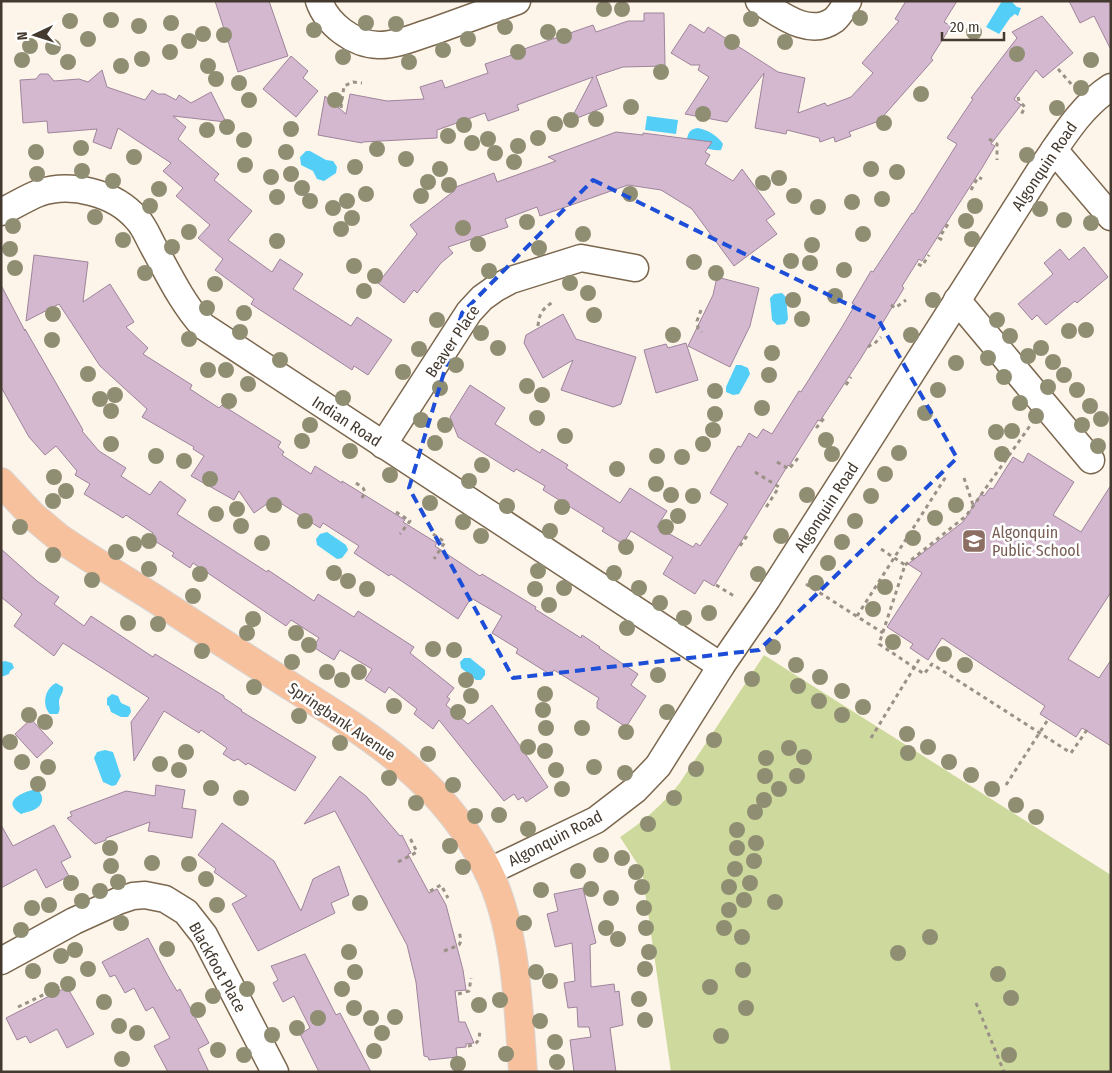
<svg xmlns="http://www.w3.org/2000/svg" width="1112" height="1073" viewBox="0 0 1112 1073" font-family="'Fira Sans Condensed',sans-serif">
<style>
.green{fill:#ced99d}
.water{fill:#52cef7}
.building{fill:#d3b8d0;stroke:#9e849b}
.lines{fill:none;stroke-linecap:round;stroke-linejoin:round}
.minor-casing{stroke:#7b674e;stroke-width:29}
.major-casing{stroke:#d9d7d5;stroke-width:30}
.path{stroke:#9b9187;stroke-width:3;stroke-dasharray:4 4;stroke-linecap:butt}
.minor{stroke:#fff;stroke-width:26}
.major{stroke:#f8c19e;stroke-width:28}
.tree{fill:#8f8e73}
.marked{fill:none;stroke:#1d4ed8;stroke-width:4;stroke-dasharray:10 6;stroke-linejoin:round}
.labels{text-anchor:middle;stroke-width:5;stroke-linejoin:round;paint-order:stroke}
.street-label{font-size:16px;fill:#43392f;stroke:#fff}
.education-label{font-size:16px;fill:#785e54;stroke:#fff;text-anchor:start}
</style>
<rect width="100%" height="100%" fill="#fef5ea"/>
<path class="green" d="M764 655 1111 875V1072H671L642 871 620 837C643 822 662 805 679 784Z"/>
<g class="water">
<path d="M1002 1H1011L1017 7 1021 8 1018 16 1015 14 1010 18 999 34 986 27Z"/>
<path d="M647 116 678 120 676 134 645 130Z"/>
<path d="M698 128C708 130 718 136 723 144L721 150C712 152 697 144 687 142 687 133 690 129 698 128Z"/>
<path d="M306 151H310L326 160 333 161 337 167 336 173 324 181 317 179 313 171 301 165 300 157Z"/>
<path d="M782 293 786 297 788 319 785 324 777 325 772 320 770 298 774 294Z"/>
<path d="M736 365H741L748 368 750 374 739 394 733 395 726 392V387Z"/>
<path d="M327 532 346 545 348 550 342 558 337 559 317 545 316 539 320 534Z"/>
<path d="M464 658H470L485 670V675L481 680H476L461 668 460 662Z"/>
<path d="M5 661 12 663 14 668 10 671 9 674 1 677V662Z"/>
<path d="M56 683 63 687C64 693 59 696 59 702 59 707 61 708 58 714H50C42 706 44 689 56 683Z"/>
<path d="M112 694 118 696 121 703 130 707 131 712 128 717H121L111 712 109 706 107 705V698Z"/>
<path d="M105 750 113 752 121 776 116 785 112 786 103 782 94 758 97 752Z"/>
<path d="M36 789C43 793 45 802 37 808 33 811 26 812 21 814 0 801 23 792 36 789Z"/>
</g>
<g class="building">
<path d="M215 1H269L288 56 238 72Z"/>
<path d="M906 1H957L944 22 951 26 931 58 933 60 879 121 849 132 851 136 835 142 834 137 820 142 819 138 787 130 786 134 755 128 764 73 727 122 685 114 709 77 698 70 700 65H691L671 53 690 24 704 33 708 27 778 72 805 78 798 113 825 103 827 106 851 97 873 73 862 63 899 21 895 19Z"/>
<path d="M1069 1H1111V50L1094 16 1080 23Z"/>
<path d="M644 13H664L665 66 623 67 596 76 607 106 570 121 593 77 517 105 519 110 488 121 485 113 437 130V138L363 142 362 143 318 135 325 96 346 114 350 94 387 101 424 99 420 87 442 80 445 88 488 73 485 64 521 52V50L593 25 596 32 628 21H644Z"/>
<path d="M1042 16 1073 53 1043 78 1036 70 1014 99 1021 105 991 144 995 146 982 168 922 261 919 259 902 286 904 288 861 358 820 421 818 420 789 466 788 465 714 586 704 580 695 594 663 574 673 557 631 531 623 544 602 531 604 528 543 490 545 486 516 469 514 472 458 437 450 417 470 385 505 408 495 424 540 453 542 449 568 465 566 468 620 503 630 488 667 511 657 527 693 547 696 543 700 546 728 504 710 493 738 446 741 447 749 433 757 438 763 429 772 434 799 391 801 392 842 327 855 305 852 303 871 271 873 272 912 213 913 214 957 144 947 138 973 99 971 98 1017 38 1012 32Z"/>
<path d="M291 56 308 71 303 78 318 91 296 117 263 89Z"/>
<path d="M102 70 107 87 145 100 152 90 158 94H165L176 100 179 95 191 103 211 92 226 122 173 116 186 127 178 139 219 174 214 180 252 211 228 240 272 272 280 259 303 274 293 289 351 326 357 317 392 340 368 375 354 366 352 370 251 304 254 299 215 270 223 259 198 238 210 225 176 196 183 188 163 171 171 163 118 128 111 149 93 142 97 129 48 133 47 121 23 123 20 80 36 79 40 74H48L54 81 79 79 88 82Z"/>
<path d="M616 132 643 135V133L712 142 705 152 710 155 705 164 733 181 742 169 775 214 766 220 777 234 734 266 692 209 661 190 628 185 540 216 537 207 505 219 508 227 448 247 453 253 441 263 417 293 414 290 404 303 378 283 417 234 410 225 454 191 453 188 494 173 497 182 556 161 548 157Z"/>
<path d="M1084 247 1108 277 1077 303 1075 301 1046 325 1037 315 1032 320 1018 304 1053 274 1044 263 1060 249 1069 260Z"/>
<path d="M34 255 88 262 83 302 110 284 134 322 126 327 148 348 143 354 192 385 190 389 219 408 222 405 281 442 278 447 284 452 282 455 311 474 315 466 342 483V481L405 520 403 522 437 543 435 546 480 576 482 574 536 607 535 609 581 638 582 635 600 647 599 648 638 674 631 685 646 696 626 727 597 708V702L599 698 554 670 551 675 516 653 518 649 492 633 502 616 471 598 458 619 391 574 389 576 354 553 359 546 323 523 320 528 274 499 254 513 239 491 234 500 191 476 204 456 193 449 194 447 142 417 147 409 100 366 59 304 26 321Z"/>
<path d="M717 277 759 288 750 326 730 367 688 346 713 295Z"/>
<path d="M1 285 25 331V329L83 430 82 431 99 451 126 468 121 476 150 495 160 481 186 500 177 514 267 572 268 570 314 601 318 594 354 617 358 611 414 647 410 653 454 688 447 697 450 699 446 705 468 724 492 705 548 787 526 802 523 797 518 800 514 794 504 801 439 720 433 729 414 714 417 709 389 687 385 693 365 680 372 669 340 650 334 660 313 647 319 638 291 620 286 626 193 563 190 568 172 556 174 553 150 538 153 533 126 515 123 518 84 494 90 484 75 475 77 471 56 446 45 455 29 437 1 387Z"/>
<path d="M563 314 576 339 636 357 621 404 613 407 561 390 573 360 543 378 524 343 526 335Z"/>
<path d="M686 343 698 380 656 393 644 350 666 344 668 348Z"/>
<path d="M1028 453 1074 482 1053 515 1081 532 1111 485V592L1068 659 1099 678 1111 660V746L1082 728 1076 737 1040 714 1045 706 942 638 928 660 910 648 913 644 887 627 922 573 908 564 963 522 981 494 984 496 990 488 993 489 1013 457 1023 463Z"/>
<path d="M1 549 37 581 59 597 54 604 84 626 91 616 153 657 155 654 224 696V698L242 710 241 711 316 757 295 791 248 763 246 765 238 759 234 761 223 754 227 748 201 730 199 733 164 711 134 761 131 722 149 698 63 643 54 656 14 626 22 614 1 597Z"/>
<path d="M31 719 53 743 37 758 15 734Z"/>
<path d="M340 776 366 796 400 836 402 835 411 853 408 854 429 893 437 889 446 905 463 970 466 990 455 991 459 1022H465L474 1043 466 1044V1047L456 1048 457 1057 429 1060 428 1057 424 1056 416 982 407 945 335 811 304 824Z"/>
<path d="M156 785 185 790 182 808 196 810 192 838 148 831 150 822 106 838V840L95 844 67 818 72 816 70 812 126 791 155 796Z"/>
<path d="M222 823 274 861 301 911 313 879 339 866 349 895 331 903 335 913 258 951 232 904 247 896 214 872 216 869 198 855Z"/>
<path d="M1 825 13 846 54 825 71 857 61 862 69 876 46 888 36 869 1 888Z"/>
<path d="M583 888 596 943 590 945 591 987 614 984 615 992 619 991 623 1025 610 1028 616 1072H574L570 1040 591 1037 589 1027H578L577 1007 568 1008 564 983 575 981 572 943 555 947 547 914 558 911 554 894Z"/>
<path d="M148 938 168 976 177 991 180 989 209 1043 198 1049 209 1072H168L154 1046 170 1038 153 1007 146 1011 134 988 125 993 115 975 110 977 102 962Z"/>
<path d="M305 954 336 1015 340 1013 371 1072H319L300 1034 310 1028 294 996 283 1002 273 983 278 980 271 966Z"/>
<path d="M67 987 94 1034 67 1048 57 1029 30 1043 26 1036 17 1040 6 1018Z"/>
</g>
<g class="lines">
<defs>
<g id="minor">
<path d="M319 1C327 24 353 44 378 45 396 46 417 36 434 31 462 21 489 11 517 1"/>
<path d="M759 1C780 14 809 38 834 20 840 15 844 7 848 1"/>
<path d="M1054 150 1111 217"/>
<path d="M1 212C14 206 26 198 39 193 71 182 115 193 137 219 144 226 148 237 153 246 168 273 182 303 203 326L721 666"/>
<path d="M957 300 1091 460"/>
<path d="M383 445 469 312 482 298 496 288 511 280 581 258 635 268"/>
<path d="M488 872 596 820 635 790 658 766 721 666 767 599 868 441 1041 169C1062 139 1080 107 1111 87"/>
<path d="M1 961 74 921 118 901 133 896 145 895 165 899 186 912 204 935 275 1072"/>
</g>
<path id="major" d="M1 482 33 516 58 537C90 559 124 579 157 600 198 627 240 654 281 680 365 733 443 778 488 871 517 930 518 1007 523 1072"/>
</defs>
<use href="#minor" class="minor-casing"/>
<use href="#major" class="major-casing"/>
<g class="path">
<path d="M1058 69 1073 86"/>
<path d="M1018 97 1019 101 1025 107 1020 117"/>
<path d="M341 108 344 86 353 82 362 83"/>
<path d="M989 139 997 144V160"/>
<path d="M971 190 978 177 982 179"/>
<path d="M942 240 939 238 948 224"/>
<path d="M918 264 922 266 929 255"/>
<path d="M891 305 895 308 906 300"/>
<path d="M701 310 697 321 698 328 702 332"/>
<path d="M538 326C539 314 542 309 553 302"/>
<path d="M868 347 872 344H874L881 337"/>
<path d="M846 385 851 377"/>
<path d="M816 426 817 427 826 416"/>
<path d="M777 462 789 469 798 458"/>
<path d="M755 472 779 487 765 509"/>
<path d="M964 478 973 505"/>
<path d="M356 483 363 488 365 492 362 498"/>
<path d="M396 512 410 521 400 534"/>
<path d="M433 534 445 542 434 559"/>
<path d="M740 546 747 536"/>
<path d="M881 549 905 565 879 644 924 674 932 664 1071 753 1089 727"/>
<path d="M905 565 966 516 1032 423"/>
<path d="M806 584 883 633"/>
<path d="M716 585 734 596"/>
<path d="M857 616 947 475"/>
<path d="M871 738 920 658"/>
<path d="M1006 785 1047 721"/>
<path d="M398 862 417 852 410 838"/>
<path d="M430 891 441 885 448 898"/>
<path d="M444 951 459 945 461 941 459 930"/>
<path d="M458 994 469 991 471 978"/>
<path d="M976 1003 1004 1072"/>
<path d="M18 1007 45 994"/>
<path d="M468 1046C479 1044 479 1040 480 1030"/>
</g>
<use href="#minor" class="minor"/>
<use href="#major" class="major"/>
</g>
<g class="tree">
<circle cx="604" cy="9" r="8"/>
<circle cx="622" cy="9" r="8"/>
<circle cx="860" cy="18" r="8"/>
<circle cx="751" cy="19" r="8"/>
<circle cx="111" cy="20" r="8"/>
<circle cx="70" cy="21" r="8"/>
<circle cx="171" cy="23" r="8"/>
<circle cx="366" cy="23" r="8"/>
<circle cx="396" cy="24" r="8"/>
<circle cx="139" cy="26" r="8"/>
<circle cx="505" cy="27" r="8"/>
<circle cx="314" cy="30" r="8"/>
<circle cx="548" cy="32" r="8"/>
<circle cx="974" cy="32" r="8"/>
<circle cx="203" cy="34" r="8"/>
<circle cx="224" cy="35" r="8"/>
<circle cx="564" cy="36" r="8"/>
<circle cx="88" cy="39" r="8"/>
<circle cx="468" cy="39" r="8"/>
<circle cx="189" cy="41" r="8"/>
<circle cx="732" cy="42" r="8"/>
<circle cx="785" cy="42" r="8"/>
<circle cx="30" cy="46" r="8"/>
<circle cx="53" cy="47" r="8"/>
<circle cx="443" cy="50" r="8"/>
<circle cx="170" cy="52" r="8"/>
<circle cx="518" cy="52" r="8"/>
<circle cx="1017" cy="54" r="8"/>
<circle cx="343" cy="57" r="8"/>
<circle cx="142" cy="59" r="8"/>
<circle cx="22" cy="60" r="8"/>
<circle cx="1091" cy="60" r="8"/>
<circle cx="68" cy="62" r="8"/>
<circle cx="409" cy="62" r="8"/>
<circle cx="121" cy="66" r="8"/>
<circle cx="208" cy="66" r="8"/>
<circle cx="661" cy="72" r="8"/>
<circle cx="216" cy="79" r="8"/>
<circle cx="239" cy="83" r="8"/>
<circle cx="1081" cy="88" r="8"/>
<circle cx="921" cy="94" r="8"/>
<circle cx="249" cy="100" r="8"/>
<circle cx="335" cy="100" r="8"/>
<circle cx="631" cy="107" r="8"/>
<circle cx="1057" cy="108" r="8"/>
<circle cx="703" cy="114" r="8"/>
<circle cx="596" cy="119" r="8"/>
<circle cx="571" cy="120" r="8"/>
<circle cx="884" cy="123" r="8"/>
<circle cx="555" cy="124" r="8"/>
<circle cx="464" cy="125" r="8"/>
<circle cx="227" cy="127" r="8"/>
<circle cx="291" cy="129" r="8"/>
<circle cx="207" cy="130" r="8"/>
<circle cx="448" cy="136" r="8"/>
<circle cx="538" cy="138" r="8"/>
<circle cx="488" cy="139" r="8"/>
<circle cx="244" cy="140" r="8"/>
<circle cx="472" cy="143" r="8"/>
<circle cx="518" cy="146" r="8"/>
<circle cx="81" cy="148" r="8"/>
<circle cx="377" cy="149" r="8"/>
<circle cx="36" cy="152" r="8"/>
<circle cx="286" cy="152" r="8"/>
<circle cx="495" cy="153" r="8"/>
<circle cx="1027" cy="155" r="8"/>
<circle cx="134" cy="157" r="8"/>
<circle cx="406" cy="159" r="8"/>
<circle cx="514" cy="162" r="8"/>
<circle cx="245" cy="165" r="8"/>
<circle cx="355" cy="167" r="8"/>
<circle cx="440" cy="169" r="8"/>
<circle cx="871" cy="169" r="8"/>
<circle cx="82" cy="171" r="8"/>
<circle cx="897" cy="172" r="8"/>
<circle cx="37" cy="174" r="8"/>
<circle cx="291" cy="174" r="8"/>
<circle cx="271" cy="177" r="8"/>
<circle cx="779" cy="178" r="8"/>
<circle cx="113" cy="181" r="8"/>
<circle cx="428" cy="182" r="8"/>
<circle cx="763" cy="183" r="8"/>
<circle cx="449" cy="185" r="8"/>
<circle cx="302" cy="188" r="8"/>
<circle cx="159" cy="189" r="8"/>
<circle cx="366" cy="194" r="8"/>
<circle cx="630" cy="194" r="8"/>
<circle cx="421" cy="196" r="8"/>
<circle cx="794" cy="196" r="8"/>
<circle cx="277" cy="197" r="8"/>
<circle cx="882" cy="199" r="8"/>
<circle cx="310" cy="201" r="8"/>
<circle cx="347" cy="201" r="8"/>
<circle cx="852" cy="202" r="8"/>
<circle cx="150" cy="206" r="8"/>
<circle cx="975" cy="206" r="8"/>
<circle cx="818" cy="207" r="8"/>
<circle cx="333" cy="208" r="8"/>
<circle cx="1040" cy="209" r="8"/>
<circle cx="95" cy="217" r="8"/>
<circle cx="352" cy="218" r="8"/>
<circle cx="1064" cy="220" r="8"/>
<circle cx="966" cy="221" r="8"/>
<circle cx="527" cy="222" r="8"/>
<circle cx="1091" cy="223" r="8"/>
<circle cx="13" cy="226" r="8"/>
<circle cx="463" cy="228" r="8"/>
<circle cx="341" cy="229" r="8"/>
<circle cx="189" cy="232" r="8"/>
<circle cx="583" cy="234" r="8"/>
<circle cx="863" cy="234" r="8"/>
<circle cx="972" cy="239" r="8"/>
<circle cx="123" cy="240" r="8"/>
<circle cx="277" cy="241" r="8"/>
<circle cx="478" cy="244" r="8"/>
<circle cx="812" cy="245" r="8"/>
<circle cx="172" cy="247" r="8"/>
<circle cx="539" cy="248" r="8"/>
<circle cx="10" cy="249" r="8"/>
<circle cx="791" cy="261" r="8"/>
<circle cx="694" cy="262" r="8"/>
<circle cx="810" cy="263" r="8"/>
<circle cx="354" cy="266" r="8"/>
<circle cx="15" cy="268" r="8"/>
<circle cx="844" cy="270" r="8"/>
<circle cx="489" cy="271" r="8"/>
<circle cx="145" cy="273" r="8"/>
<circle cx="716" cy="273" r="8"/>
<circle cx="375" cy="276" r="8"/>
<circle cx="570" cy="283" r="8"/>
<circle cx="215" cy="284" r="8"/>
<circle cx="364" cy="291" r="8"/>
<circle cx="588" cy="293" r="8"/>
<circle cx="835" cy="296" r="8"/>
<circle cx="793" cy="300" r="8"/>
<circle cx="933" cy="300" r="8"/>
<circle cx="207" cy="308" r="8"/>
<circle cx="244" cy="313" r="8"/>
<circle cx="53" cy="314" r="8"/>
<circle cx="594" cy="315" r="8"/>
<circle cx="802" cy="319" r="8"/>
<circle cx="437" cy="320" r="8"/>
<circle cx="997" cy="320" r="8"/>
<circle cx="1086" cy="330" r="8"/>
<circle cx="1069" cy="331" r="8"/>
<circle cx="240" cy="332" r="8"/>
<circle cx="481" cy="333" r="8"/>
<circle cx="673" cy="335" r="8"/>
<circle cx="911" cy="335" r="8"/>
<circle cx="1010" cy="336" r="8"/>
<circle cx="189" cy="339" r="8"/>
<circle cx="52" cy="340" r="8"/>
<circle cx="498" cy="348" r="8"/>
<circle cx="1041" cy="348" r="8"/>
<circle cx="419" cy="349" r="8"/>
<circle cx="772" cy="353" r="8"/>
<circle cx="1028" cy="356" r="8"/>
<circle cx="988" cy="358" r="8"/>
<circle cx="280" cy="360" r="8"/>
<circle cx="1053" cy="362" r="8"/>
<circle cx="956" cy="363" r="8"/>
<circle cx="456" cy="365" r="8"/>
<circle cx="208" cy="370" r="8"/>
<circle cx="226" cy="370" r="8"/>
<circle cx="403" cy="372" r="8"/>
<circle cx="88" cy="374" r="8"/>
<circle cx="769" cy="375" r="8"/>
<circle cx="1064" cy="375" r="8"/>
<circle cx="1004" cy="377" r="8"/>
<circle cx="248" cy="384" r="8"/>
<circle cx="527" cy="386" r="8"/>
<circle cx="1048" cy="387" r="8"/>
<circle cx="440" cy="388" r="8"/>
<circle cx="938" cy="390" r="8"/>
<circle cx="1077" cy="390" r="8"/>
<circle cx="715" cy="391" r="8"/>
<circle cx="115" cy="395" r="8"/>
<circle cx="542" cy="395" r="8"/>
<circle cx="343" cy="398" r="8"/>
<circle cx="100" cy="399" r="8"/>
<circle cx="229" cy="401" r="8"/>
<circle cx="1020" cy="403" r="8"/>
<circle cx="1090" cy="406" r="8"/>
<circle cx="762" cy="408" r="8"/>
<circle cx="111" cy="411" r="8"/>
<circle cx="925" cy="413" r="8"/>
<circle cx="715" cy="414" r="8"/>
<circle cx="1036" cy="416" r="8"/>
<circle cx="537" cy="418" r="8"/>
<circle cx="1101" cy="419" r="8"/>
<circle cx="421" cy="420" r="8"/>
<circle cx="310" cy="425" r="8"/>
<circle cx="445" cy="425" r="8"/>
<circle cx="1082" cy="425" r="8"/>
<circle cx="713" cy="430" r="8"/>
<circle cx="1012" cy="431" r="8"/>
<circle cx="996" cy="432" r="8"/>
<circle cx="565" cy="436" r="8"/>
<circle cx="826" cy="440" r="8"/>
<circle cx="302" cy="441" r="8"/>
<circle cx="435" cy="443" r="8"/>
<circle cx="111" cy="444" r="8"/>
<circle cx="703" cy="444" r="8"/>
<circle cx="1098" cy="446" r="8"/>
<circle cx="350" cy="451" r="8"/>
<circle cx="899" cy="453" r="8"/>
<circle cx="832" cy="454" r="8"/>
<circle cx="1002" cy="454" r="8"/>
<circle cx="156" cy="456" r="8"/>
<circle cx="657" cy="456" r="8"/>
<circle cx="682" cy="457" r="8"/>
<circle cx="184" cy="461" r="8"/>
<circle cx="482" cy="465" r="8"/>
<circle cx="617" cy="469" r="8"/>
<circle cx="885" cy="474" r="8"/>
<circle cx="390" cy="475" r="8"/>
<circle cx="54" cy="477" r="8"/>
<circle cx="210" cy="479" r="8"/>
<circle cx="469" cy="481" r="8"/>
<circle cx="656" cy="484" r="8"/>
<circle cx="66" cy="491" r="8"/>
<circle cx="671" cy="495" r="8"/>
<circle cx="807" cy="495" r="8"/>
<circle cx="693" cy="496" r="8"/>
<circle cx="871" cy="496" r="8"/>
<circle cx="53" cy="501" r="8"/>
<circle cx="430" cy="503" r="8"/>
<circle cx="274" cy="505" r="8"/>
<circle cx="956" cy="505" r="8"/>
<circle cx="507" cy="506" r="8"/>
<circle cx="562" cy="507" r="8"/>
<circle cx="237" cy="509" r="8"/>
<circle cx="216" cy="514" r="8"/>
<circle cx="678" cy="516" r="8"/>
<circle cx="935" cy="518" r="8"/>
<circle cx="305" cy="521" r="8"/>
<circle cx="855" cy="521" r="8"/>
<circle cx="463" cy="522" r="8"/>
<circle cx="241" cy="526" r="8"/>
<circle cx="20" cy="527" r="8"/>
<circle cx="666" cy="527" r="8"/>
<circle cx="550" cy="531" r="8"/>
<circle cx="481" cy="536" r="8"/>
<circle cx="781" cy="536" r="8"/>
<circle cx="913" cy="538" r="8"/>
<circle cx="149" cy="541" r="8"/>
<circle cx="842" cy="542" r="8"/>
<circle cx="262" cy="543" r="8"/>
<circle cx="134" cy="544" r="8"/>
<circle cx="626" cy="547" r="8"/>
<circle cx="116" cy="552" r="8"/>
<circle cx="53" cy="555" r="8"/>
<circle cx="828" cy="563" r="8"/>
<circle cx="149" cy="569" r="8"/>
<circle cx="538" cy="571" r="8"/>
<circle cx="334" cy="573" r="8"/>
<circle cx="614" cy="573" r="8"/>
<circle cx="200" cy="574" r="8"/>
<circle cx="758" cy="574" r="8"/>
<circle cx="92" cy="580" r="8"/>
<circle cx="348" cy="581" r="8"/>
<circle cx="816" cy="583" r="8"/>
<circle cx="885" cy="587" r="8"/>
<circle cx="564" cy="588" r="8"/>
<circle cx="639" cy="588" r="8"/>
<circle cx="367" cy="589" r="8"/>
<circle cx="535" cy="589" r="8"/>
<circle cx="193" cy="596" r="8"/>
<circle cx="660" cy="603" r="8"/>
<circle cx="549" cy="605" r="8"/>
<circle cx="873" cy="609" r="8"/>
<circle cx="709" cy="613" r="8"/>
<circle cx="684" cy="618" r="8"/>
<circle cx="253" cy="619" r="8"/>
<circle cx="128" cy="623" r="8"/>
<circle cx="158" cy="624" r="8"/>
<circle cx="627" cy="628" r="8"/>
<circle cx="247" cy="633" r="8"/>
<circle cx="296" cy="633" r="8"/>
<circle cx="893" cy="642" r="8"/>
<circle cx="309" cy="645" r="8"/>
<circle cx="773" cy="647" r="8"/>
<circle cx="433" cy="649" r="8"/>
<circle cx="454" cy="650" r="8"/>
<circle cx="202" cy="651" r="8"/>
<circle cx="944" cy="654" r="8"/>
<circle cx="292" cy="662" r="8"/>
<circle cx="796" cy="665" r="8"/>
<circle cx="965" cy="665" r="8"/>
<circle cx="327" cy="672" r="8"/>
<circle cx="359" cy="672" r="8"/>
<circle cx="658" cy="675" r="8"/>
<circle cx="820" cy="677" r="8"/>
<circle cx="752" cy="679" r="8"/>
<circle cx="342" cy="680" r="8"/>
<circle cx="466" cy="680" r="8"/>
<circle cx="798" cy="686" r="8"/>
<circle cx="254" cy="687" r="8"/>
<circle cx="842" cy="691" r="8"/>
<circle cx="545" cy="694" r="8"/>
<circle cx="471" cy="696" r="8"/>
<circle cx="819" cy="701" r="8"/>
<circle cx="394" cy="706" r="8"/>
<circle cx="863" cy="707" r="8"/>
<circle cx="543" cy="710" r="8"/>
<circle cx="458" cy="712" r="8"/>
<circle cx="667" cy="712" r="8"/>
<circle cx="29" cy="715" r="8"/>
<circle cx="842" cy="715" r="8"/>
<circle cx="299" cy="716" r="8"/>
<circle cx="45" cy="722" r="8"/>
<circle cx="546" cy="728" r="8"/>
<circle cx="582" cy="728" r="8"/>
<circle cx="626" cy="732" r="8"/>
<circle cx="907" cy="734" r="8"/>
<circle cx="714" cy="740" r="8"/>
<circle cx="10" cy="742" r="8"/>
<circle cx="340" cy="743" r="8"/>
<circle cx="528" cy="747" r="8"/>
<circle cx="928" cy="747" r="8"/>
<circle cx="789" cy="748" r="8"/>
<circle cx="545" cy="751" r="8"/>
<circle cx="186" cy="752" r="8"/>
<circle cx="908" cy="753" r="8"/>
<circle cx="428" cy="754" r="8"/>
<circle cx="804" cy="757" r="8"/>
<circle cx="766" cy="758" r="8"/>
<circle cx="22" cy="762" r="8"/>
<circle cx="949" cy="762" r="8"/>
<circle cx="160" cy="764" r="8"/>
<circle cx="48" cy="767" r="8"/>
<circle cx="594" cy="767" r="8"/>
<circle cx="696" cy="769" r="8"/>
<circle cx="179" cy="770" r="8"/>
<circle cx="556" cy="770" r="8"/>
<circle cx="625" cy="773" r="8"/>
<circle cx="971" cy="775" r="8"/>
<circle cx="765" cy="776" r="8"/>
<circle cx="797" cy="776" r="8"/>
<circle cx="389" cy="778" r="8"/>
<circle cx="38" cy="784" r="8"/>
<circle cx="453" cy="785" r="8"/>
<circle cx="211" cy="788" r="8"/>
<circle cx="562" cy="789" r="8"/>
<circle cx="779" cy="789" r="8"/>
<circle cx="992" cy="789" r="8"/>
<circle cx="241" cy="798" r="8"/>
<circle cx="674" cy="798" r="8"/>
<circle cx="764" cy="800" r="8"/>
<circle cx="416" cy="803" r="8"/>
<circle cx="1016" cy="805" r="8"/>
<circle cx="755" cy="812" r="8"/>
<circle cx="499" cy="815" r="8"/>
<circle cx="475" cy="816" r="8"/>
<circle cx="1036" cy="817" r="8"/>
<circle cx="648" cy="824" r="8"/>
<circle cx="528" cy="829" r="8"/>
<circle cx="737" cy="830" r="8"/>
<circle cx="756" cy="843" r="8"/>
<circle cx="450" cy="846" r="8"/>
<circle cx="110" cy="848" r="8"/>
<circle cx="737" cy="848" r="8"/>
<circle cx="601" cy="855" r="8"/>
<circle cx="622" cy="858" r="8"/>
<circle cx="754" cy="861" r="8"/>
<circle cx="152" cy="863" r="8"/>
<circle cx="189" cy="864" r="8"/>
<circle cx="111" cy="866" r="8"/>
<circle cx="463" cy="867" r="8"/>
<circle cx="735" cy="869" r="8"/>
<circle cx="578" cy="871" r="8"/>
<circle cx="636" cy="872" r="8"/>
<circle cx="206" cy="879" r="8"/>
<circle cx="118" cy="882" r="8"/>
<circle cx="71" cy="883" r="8"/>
<circle cx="750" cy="883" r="8"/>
<circle cx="642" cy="887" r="8"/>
<circle cx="729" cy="887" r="8"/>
<circle cx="591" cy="889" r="8"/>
<circle cx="541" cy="890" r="8"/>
<circle cx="100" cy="891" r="8"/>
<circle cx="611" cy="898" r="8"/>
<circle cx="744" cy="900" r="8"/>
<circle cx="82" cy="901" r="8"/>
<circle cx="775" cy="902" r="8"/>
<circle cx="360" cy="903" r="8"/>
<circle cx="49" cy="905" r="8"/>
<circle cx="217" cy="905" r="8"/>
<circle cx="32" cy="908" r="8"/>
<circle cx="644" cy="908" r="8"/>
<circle cx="729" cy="910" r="8"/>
<circle cx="121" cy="923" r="8"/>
<circle cx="524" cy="923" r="8"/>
<circle cx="606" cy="928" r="8"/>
<circle cx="646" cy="928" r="8"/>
<circle cx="724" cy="928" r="8"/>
<circle cx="21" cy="930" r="8"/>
<circle cx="742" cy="937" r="8"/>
<circle cx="930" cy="937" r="8"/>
<circle cx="618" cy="939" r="8"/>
<circle cx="167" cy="949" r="8"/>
<circle cx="75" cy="950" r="8"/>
<circle cx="349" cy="952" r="8"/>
<circle cx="649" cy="952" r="8"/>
<circle cx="898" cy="953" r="8"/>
<circle cx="61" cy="956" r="8"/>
<circle cx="88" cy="969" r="8"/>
<circle cx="645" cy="969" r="8"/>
<circle cx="743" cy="970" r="8"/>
<circle cx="33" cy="971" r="8"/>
<circle cx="355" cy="972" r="8"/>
<circle cx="536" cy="972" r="8"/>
<circle cx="998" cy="974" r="8"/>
<circle cx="550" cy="981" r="8"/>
<circle cx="68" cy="984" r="8"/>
<circle cx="710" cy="987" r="8"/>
<circle cx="247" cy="989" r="8"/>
<circle cx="342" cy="989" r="8"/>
<circle cx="52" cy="990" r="8"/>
<circle cx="213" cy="996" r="8"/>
<circle cx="1011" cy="998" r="8"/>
<circle cx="639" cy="999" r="8"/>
<circle cx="500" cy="1000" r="8"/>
<circle cx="104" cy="1002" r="8"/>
<circle cx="479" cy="1005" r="8"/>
<circle cx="354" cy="1008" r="8"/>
<circle cx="746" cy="1008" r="8"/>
<circle cx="198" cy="1010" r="8"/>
<circle cx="395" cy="1017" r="8"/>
<circle cx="318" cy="1018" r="8"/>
<circle cx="371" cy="1018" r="8"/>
<circle cx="645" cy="1020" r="8"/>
<circle cx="540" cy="1021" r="8"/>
<circle cx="119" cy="1026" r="8"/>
<circle cx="297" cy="1028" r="8"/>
<circle cx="137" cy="1033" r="8"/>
<circle cx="382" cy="1033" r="8"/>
<circle cx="272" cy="1035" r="8"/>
<circle cx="721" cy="1036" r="8"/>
<circle cx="555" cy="1042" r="8"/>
<circle cx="218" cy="1050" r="8"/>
<circle cx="374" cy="1051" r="8"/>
<circle cx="506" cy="1054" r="8"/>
<circle cx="244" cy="1055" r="8"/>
<circle cx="1009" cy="1055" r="8"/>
<circle cx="122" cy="1059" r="8"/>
<circle cx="557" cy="1062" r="8"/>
<circle cx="458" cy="1064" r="8"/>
</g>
<path class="marked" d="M593 180 878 319 957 458 759 650 513 678 409 488 462 313Z"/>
<defs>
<symbol id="school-square" viewBox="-11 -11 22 22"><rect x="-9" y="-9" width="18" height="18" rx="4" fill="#8d6e63" stroke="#fff"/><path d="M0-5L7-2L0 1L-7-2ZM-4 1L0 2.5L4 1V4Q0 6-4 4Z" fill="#fff"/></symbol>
</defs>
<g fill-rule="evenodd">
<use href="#school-square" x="960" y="527" width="28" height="28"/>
</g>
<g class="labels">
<g class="street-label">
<text transform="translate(1044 166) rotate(-56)" y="6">Algonquin Road</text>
<text transform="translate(452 341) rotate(-56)" y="6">Beaver Place</text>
<text transform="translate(347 421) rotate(33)" y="6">Indian Road</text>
<text transform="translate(826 507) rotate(-57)" y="6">Algonquin Road</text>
<text transform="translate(342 721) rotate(34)" y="6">Springbank Avenue</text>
<text transform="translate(555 838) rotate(-27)" y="6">Algonquin Road</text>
<text transform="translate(218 967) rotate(61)" y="6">Blackfoot Place</text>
</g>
<g class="education-label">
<text x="992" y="538">Algonquin<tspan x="992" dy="18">Public School</tspan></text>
</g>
</g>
<rect width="1112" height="1073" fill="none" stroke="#43392f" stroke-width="5"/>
<g transform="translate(35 35) rotate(266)" stroke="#ffffff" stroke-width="4" paint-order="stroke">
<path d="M0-4L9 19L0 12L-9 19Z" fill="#43392f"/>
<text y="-8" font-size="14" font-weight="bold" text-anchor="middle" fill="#43392f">N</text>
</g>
<path d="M942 32v8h62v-8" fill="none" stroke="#43392f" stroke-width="2.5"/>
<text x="950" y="32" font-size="15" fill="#43392f" stroke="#ffffff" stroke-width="4" paint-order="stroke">20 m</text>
</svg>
